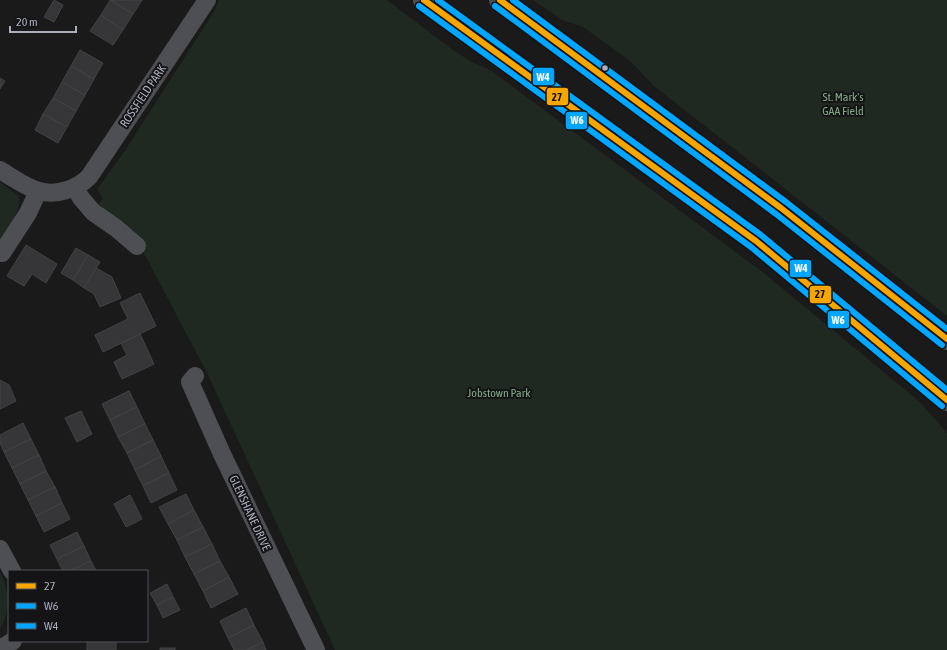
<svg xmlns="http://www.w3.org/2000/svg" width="947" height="650" viewBox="0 0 947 650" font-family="'Asap Condensed',sans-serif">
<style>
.green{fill:#1f2821}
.building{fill:#363638;stroke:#424346}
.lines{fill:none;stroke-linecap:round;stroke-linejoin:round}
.street{stroke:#4e4f53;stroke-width:18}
.secondary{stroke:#4d4d51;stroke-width:22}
.bus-1-casing{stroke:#141416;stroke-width:9}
.bus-2-casing{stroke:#141416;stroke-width:9}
.bus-3-casing{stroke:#141416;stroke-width:9}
.bus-1{stroke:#f7a600;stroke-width:6}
.bus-2{stroke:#00a6ff;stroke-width:6}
.bus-3{stroke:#00a6ff;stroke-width:6}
.bus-dot{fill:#abaebb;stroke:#141416;stroke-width:1.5}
.labels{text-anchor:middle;stroke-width:4;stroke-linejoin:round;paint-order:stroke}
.street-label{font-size:12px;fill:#abaebb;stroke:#141416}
.park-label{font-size:12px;fill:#81a787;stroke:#141416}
.line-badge{stroke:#141416;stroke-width:1.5}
.badge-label{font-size:11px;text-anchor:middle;font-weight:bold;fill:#fff}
.pale-badge-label{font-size:11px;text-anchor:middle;font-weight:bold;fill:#111}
</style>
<rect width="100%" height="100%" fill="#1a1a1a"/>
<g class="green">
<path d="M219 0H387L453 50 470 61 490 70 500 77 764 273 921 403 947 433V650H335L208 375 135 236 98 204 103 199 97 189 124 152 215 10Z"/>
<path d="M533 0H947V316L654 86 629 60 583 27 562 20Z"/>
<path d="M0 182 19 196C22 211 8 227 0 240Z"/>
<path d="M0 572C9 589 11 611 0 629Z"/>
</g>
<g class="building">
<path d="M54 0 63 5 54 22 44 17Z"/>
<path d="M110 0 133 14 123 30 101 15Z"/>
<path d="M111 0H142L133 14Z"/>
<path d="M101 15 123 30 113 45 90 31Z"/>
<path d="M80 50 103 63 94 79 71 66Z"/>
<path d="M71 66 94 79 85 95 62 82Z"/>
<path d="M0 78 5 81 0 89Z"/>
<path d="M62 82 85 95 76 111 53 98Z"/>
<path d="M53 98 76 111 67 127 43 114Z"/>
<path d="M43 114 67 127 58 143 35 130Z"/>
<path d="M26 245 57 264 46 283 32 274 24 286 7 276Z"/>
<path d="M76 248 88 255 73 280 61 273Z"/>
<path d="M88 255 100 262 84 288 73 280Z"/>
<path d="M96 268 112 277 121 298 100 307 94 294 84 288Z"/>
<path d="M140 293 156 326 103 352 95 335 128 319 120 303Z"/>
<path d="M140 334 154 364 122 379 114 362 127 355 121 343Z"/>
<path d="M0 380 9 385 16 401 0 409Z"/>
<path d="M129 391 137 407 110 420 102 404Z"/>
<path d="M137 407 145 424 118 437 110 420Z"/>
<path d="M81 411 92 434 77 442 65 418Z"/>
<path d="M23 423 31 439 4 452 0 443V435Z"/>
<path d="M145 424 153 440 127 453 118 437Z"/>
<path d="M31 439 39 455 12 468 4 452Z"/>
<path d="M153 440 161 456 135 470 127 453Z"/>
<path d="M39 455 46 471 20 484 12 468Z"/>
<path d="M161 456 169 473 143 486 135 470Z"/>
<path d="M46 471 55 487 28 500 20 484Z"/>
<path d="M169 473 177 490 151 503 143 486Z"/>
<path d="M55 487 62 503 36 516 28 500Z"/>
<path d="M186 494 194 510 168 524 159 507Z"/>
<path d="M130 495 142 519 126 527 114 504Z"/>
<path d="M62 503 70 519 44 532 36 516Z"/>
<path d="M194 510 203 527 177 540 168 524Z"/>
<path d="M203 527 212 544 185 557 177 540Z"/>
<path d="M77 532 84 546 57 559 50 545Z"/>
<path d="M212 544 220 561 194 574 185 557Z"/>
<path d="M84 546 91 561 70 571H63L57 559Z"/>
<path d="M91 561 96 571H70Z"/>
<path d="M220 561 229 577 203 591 194 574Z"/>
<path d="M229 577 238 594 211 608 203 591Z"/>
<path d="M167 584 173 597 157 605 150 593Z"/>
<path d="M173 597 180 610 163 618 157 605Z"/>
<path d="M246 608 254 625 228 638 220 621Z"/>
<path d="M254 625 263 642 247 650H234L228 638Z"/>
<rect x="87" y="641" width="29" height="9"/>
<path d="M263 642 266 650H247Z"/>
<rect x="160" y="648" width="15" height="2"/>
</g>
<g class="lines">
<g class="street">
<path d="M0 170C12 177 25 187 39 191 56 196 77 189 89 177L207 0"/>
<path d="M75 187 81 198 93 212 116 228 137 246"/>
<path d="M2 253 28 213 38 191"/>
<path d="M195 376 190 382 222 454 316 650"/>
<path d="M0 549 12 571"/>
<path d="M0 649 13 641"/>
</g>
<g class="secondary">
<path d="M424 0 756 241 947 400"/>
<path d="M500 0 781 208 947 339"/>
</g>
<defs>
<g id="bus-1">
<path d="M424 0 756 241 947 400"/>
<path d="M500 0 781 208 947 339"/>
</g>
<g id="bus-2">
<path d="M419 6 751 247 942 406"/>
<path d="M495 6 776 214 942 345"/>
</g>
<g id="bus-3">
<path d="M438 0 761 235 947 390"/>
<path d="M513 0 786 202 947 329"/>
</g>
</defs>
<use href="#bus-1" class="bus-1-casing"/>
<use href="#bus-2" class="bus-2-casing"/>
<use href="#bus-3" class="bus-3-casing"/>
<use href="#bus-1" class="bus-1"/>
<use href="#bus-2" class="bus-2"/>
<use href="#bus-3" class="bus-3"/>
</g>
<circle class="bus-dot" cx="605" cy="68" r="3.5"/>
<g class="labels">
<g class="street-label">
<text transform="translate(143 96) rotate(-56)" y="4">ROSSFIELD PARK</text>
<text transform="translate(250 513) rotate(65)" y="4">GLENSHANE DRIVE</text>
</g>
<g class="park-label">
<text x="843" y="101">St. Mark's<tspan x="843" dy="14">GAA Field</tspan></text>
<text x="499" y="397">Jobstown Park</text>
</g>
</g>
<g class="line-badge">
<rect x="532" y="67" width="23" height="19" rx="4" fill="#00a6ff"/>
<rect x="546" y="87" width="23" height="19" rx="4" fill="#f7a600"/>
<rect x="565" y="111" width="23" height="19" rx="4" fill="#00a6ff"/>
<rect x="789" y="259" width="23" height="19" rx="4" fill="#00a6ff"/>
<rect x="809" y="285" width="23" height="19" rx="4" fill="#f7a600"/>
<rect x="827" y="310" width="23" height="19" rx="4" fill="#00a6ff"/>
</g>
<g class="badge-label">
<text x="543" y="81">W4</text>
<text x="577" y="124">W6</text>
<text x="801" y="272">W4</text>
<text x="838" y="324">W6</text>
</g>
<g class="pale-badge-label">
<text x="557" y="101">27</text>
<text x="820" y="298">27</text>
</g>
<rect x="8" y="570" width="140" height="72" fill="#141416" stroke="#505258"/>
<rect x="16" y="583" width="20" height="6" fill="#f7a600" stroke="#505258"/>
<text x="44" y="590" font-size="12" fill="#abaebb">27</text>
<rect x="16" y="603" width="20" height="6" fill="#00a6ff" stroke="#505258"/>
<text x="44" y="610" font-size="12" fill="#abaebb">W6</text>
<rect x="16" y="623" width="20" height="6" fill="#00a6ff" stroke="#505258"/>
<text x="44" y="630" font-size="12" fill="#abaebb">W4</text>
<path d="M10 26v6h66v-6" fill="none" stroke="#abaebb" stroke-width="2"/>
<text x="16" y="26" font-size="12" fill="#abaebb" stroke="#141416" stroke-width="3" paint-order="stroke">20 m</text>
</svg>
